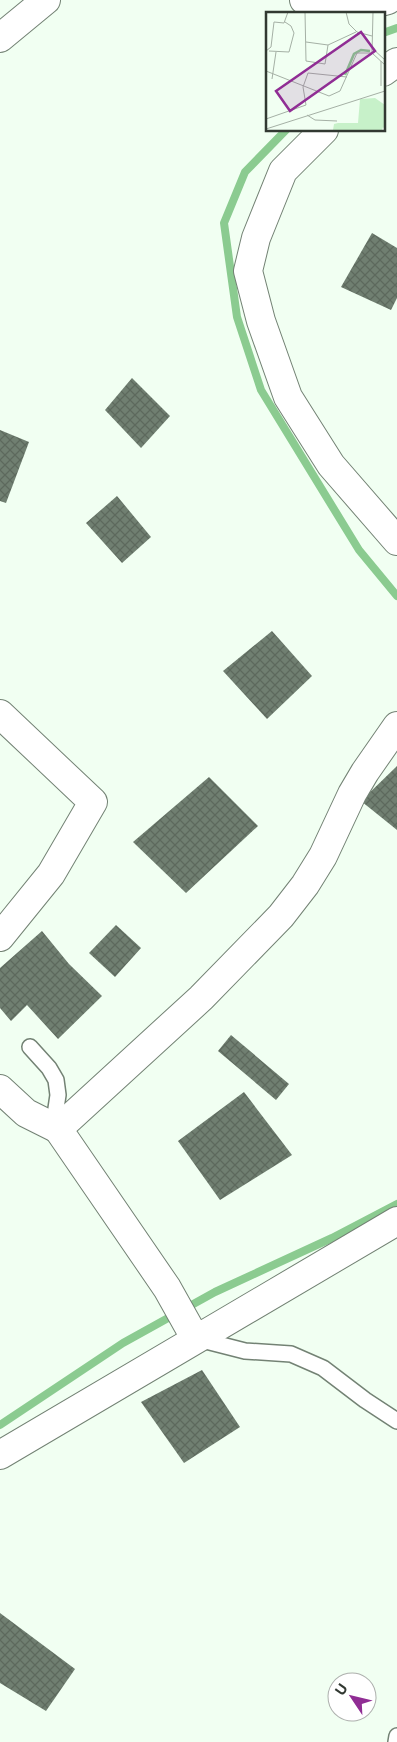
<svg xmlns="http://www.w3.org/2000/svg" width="397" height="1742" viewBox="0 0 397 1742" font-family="Inter,sans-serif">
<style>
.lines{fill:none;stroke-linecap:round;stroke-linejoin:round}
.stream{stroke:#8bcb90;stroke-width:8}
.building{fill:url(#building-cross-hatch)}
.lane-casing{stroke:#738274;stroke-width:18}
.street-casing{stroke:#738274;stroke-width:30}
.secondary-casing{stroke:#738274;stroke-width:30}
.lane{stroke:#fff;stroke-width:15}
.street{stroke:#fff;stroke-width:28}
.secondary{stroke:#fff;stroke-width:28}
.inset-river{fill:none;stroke:#8bcb90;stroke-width:2.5}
.inset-road{fill:none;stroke:#a5b0a5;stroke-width:1}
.view{fill:#902d94;fill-opacity:0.15;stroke:#902d94;stroke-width:2.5}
.inset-edge{fill:none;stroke:#323932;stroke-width:2.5}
</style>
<defs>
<pattern id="building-cross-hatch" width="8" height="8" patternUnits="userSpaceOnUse" patternTransform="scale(1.25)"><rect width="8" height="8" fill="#707f71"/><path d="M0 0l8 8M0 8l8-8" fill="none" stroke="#5d695d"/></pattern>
</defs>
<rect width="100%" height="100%" fill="#f1fff2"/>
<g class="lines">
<g class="stream">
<path d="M383 33 397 28"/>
<path d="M286 130 245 172 224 223 237 317 261 390 359 550 397 596"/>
<path d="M0 1425 123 1343 215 1292 332 1238 397 1204"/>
</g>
</g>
<g class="building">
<path d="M372 233 397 248V298L391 310 341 287Z"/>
<path d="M132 378 170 416 141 448 105 410Z"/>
<path d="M0 430 29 442 6 503 0 501Z"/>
<path d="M117 496 151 537 122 563 86 523Z"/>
<path d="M272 631 312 676 267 719 223 671Z"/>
<path d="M397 766V830L361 801Z"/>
<path d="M209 777 258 826 186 893 133 842Z"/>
<path d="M116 925 141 948 115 977 89 953Z"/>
<path d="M42 931 69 964 102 996 58 1039 27 1005 11 1021 0 1008V968Z"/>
<path d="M231 1035 289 1084 276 1100 218 1051Z"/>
<path d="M244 1092 292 1155 220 1200 178 1141Z"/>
<path d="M202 1370 240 1427 184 1463 141 1402Z"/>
<path d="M0 1613 75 1669 46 1711 0 1683Z"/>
</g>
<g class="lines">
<defs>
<g id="lane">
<path d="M30 1047 49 1068 56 1080 58 1095 55 1115 58 1129"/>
<path d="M198 1339 245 1351 291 1354 323 1368 365 1400 397 1421"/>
<path d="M396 1742 397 1736"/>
</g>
<g id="street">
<path d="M304 0 326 14"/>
<path d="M325 13H341L388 0"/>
<path d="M0 38 46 0"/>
<path d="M0 714 93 802 51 874 0 937"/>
<path d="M0 1089 26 1113 58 1129"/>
<path d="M195 1338 167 1288 58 1129 201 998 281 916 305 885 323 856 352 794 365 772 397 726"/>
</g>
<g id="secondary">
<path d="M383 72 397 62"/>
<path d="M324 130 283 171 256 238 248 271 261 321 288 397 331 465 397 541"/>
<path d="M0 1455 397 1221"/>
</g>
</defs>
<use href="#lane" class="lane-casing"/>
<use href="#street" class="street-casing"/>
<use href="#secondary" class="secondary-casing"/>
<use href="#lane" class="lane"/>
<use href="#street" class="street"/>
<use href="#secondary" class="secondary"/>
</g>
<g transform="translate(266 12)">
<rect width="119" height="119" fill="#f1fff2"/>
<path d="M109 86 119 93V118L117 115 116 118H67L68 112 72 111H92L94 87Z" fill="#c7f1c9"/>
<path class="inset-river" d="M79 63 88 42 95 38 104 39"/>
<path class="inset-road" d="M39 0 40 49 59 52 62 33M80 0 83 12 91 20 106 24M40 30 62 33 90 20M106 36 119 48M0 39 5 35 8 10 18 11 22 0M3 39 23 40 28 21 25 14 19 10M106 41 107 0M0 59 63 84 74 79 91 41H106L119 53M6 67 10 40M115 74V49M41 103 49 108 71 109M0 107 40 93 37 75 42 61 81 65M0 117 119 79"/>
<path class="view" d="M95 20 109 39 24 99 10 79Z"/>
<rect width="119" height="119" class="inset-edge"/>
</g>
<g transform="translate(352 1697) rotate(305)"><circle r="24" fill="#ffffff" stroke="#adb0ad"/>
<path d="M0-4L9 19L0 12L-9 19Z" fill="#902d94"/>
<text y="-8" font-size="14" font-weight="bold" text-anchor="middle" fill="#323932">U</text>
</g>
</svg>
